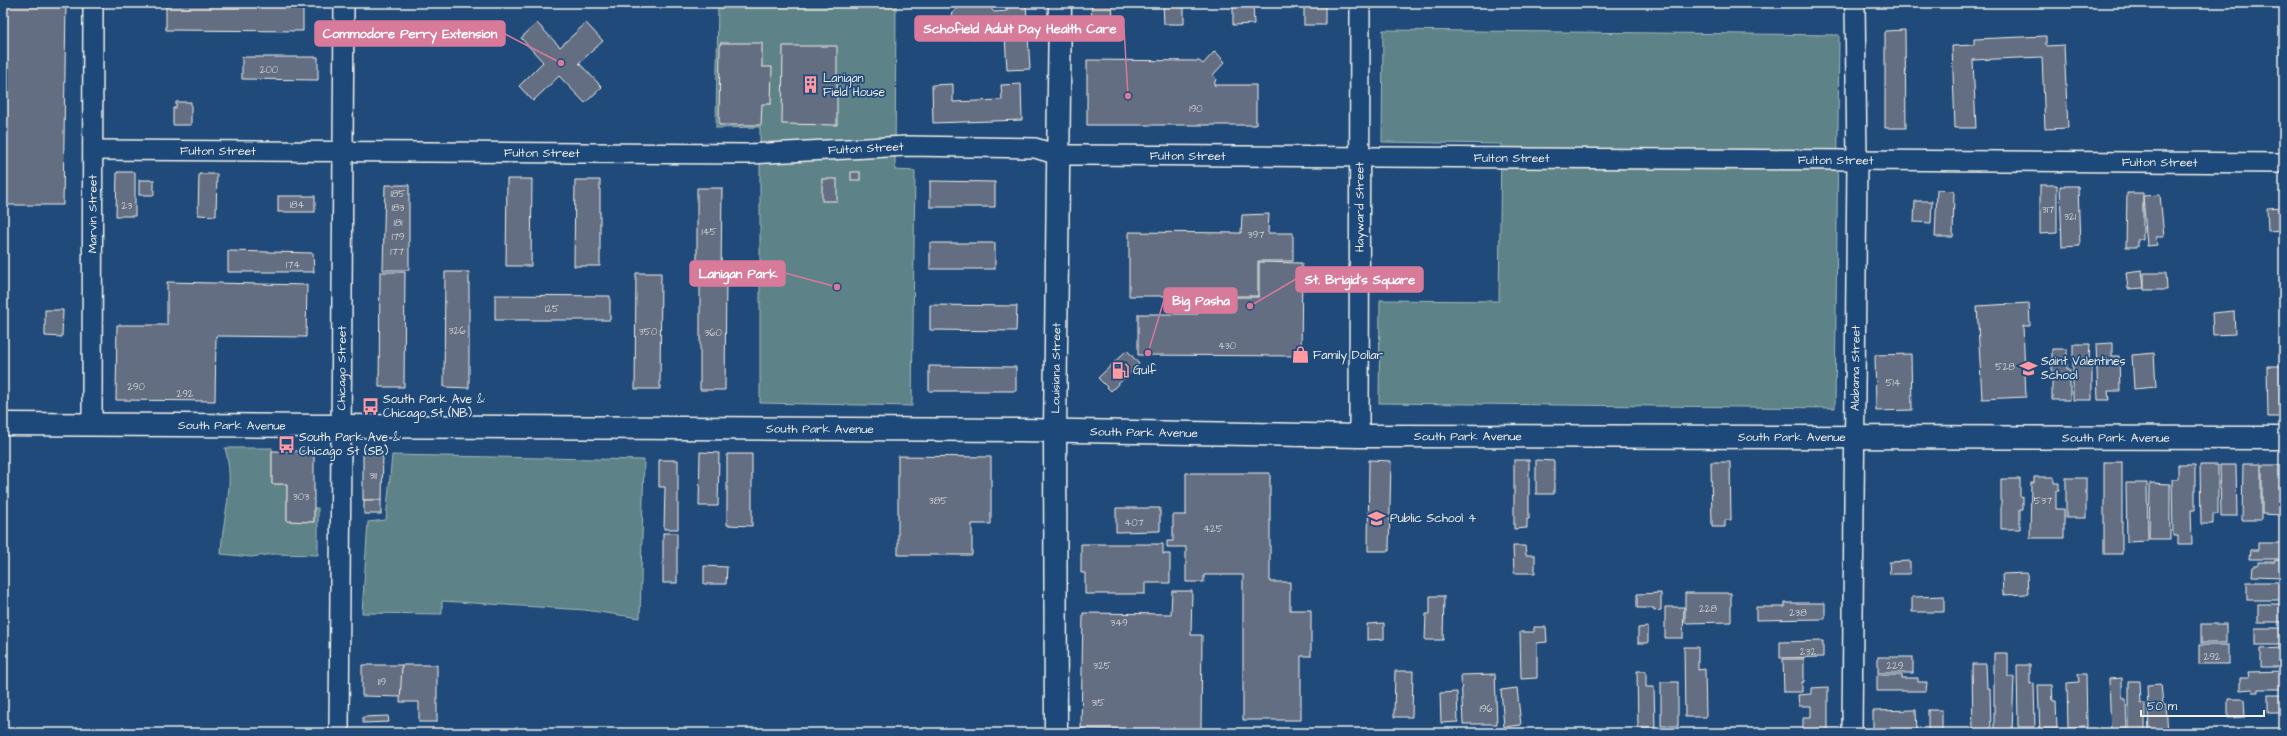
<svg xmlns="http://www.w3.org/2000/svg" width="2287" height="736" viewBox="0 0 2287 736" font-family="'Architects Daughter',sans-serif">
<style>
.green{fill:#5d8287;stroke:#a8bab8}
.building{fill:#636e83;stroke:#f4f1e8}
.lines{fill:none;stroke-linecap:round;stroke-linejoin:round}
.street-casing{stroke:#f4f1e8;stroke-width:22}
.secondary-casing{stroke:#f4f1e8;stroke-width:25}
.street{stroke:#1f4a7a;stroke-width:19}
.secondary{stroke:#1f4a7a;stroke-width:22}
.labels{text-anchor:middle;stroke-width:3.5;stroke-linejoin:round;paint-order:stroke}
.number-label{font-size:10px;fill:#d0d0cf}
.poi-label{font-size:12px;fill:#f4f1e8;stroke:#1f4a7a;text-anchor:start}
.street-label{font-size:12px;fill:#f4f1e8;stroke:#1f4a7a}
.leader{fill:none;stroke:#d87a9a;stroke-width:1.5}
.callout-dot{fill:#d87a9a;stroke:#1f4a7a;stroke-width:1.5}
.callout{fill:#d87a9a;stroke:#d87a9a;stroke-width:1.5}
.callout-label{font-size:13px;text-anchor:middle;font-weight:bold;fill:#fff}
</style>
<rect width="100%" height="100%" fill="#1f4a7a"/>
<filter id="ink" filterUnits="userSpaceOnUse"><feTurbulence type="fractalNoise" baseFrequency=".025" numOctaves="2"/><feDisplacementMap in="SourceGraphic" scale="8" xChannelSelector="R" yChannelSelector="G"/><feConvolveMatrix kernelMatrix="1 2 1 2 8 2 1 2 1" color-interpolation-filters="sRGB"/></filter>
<g filter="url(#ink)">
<g class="green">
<path d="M718 3H896L895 170 915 171 912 406 760 403V127L716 128Z"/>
<path d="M1383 30 1839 35 1835 408 1379 403 1380 300 1499 301 1501 144 1382 142Z"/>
<path d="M225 448H272V484H287V521L314 522V508H318V555L274 554 251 557 221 554C222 517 236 486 225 448Z"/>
<path d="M392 455 644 460 640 618 585 610 442 601V614L362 613 368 522 386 520Z"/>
</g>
<g class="building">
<path d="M3 3H66L63 205H3Z"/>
<path d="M166 3H303V31L166 30Z"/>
<path d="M964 3H986L994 12 1007 11V3H1026L1030 69 1007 70 1004 19H997L974 40 951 14Z"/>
<path d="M1091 3H1112L1113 20 1092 21Z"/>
<path d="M1163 3H1184V24H1164Z"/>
<path d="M1233 3H1253L1254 24 1233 25Z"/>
<rect x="1304" y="3" width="21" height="22"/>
<path d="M537 23 560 47 586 23 603 41 579 63 602 87 585 103 559 76 533 101 519 86 543 62 521 38Z"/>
<path d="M1905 30 1906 128H1885V31Z"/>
<path d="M2046 36V46L2064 45 2068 128 2045 129 2042 57 1973 60 1976 128H1955L1952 46 1974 45V39Z"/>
<path d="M720 43H762V67H772L771 104H762L761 125H719Z"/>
<path d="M783 46H837V125L782 124Z"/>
<path d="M1215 51 1225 62 1213 75 1216 79 1214 85H1256V125H1087V60L1199 61 1203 64Z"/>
<path d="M242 57H318V80L242 79Z"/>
<path d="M953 84V102L1002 100 1001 85 1021 84 1022 120 933 123 932 85Z"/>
<path d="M176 102H191V125H173V108H176Z"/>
<path d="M117 172H135V216H116Z"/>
<rect x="851" y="172" width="9" height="8"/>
<path d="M199 174H217L216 216 198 215Z"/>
<path d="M507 179H532L531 266H506Z"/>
<rect x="822" y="179" width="15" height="22"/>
<rect x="139" y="180" width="15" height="15"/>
<path d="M575 180H600V266H574Z"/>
<path d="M930 181 995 182V207H930Z"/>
<path d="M385 185H409V270H383Z"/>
<path d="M2040 185H2057V233L2040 234Z"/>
<path d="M2060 186H2078L2080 246 2062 247Z"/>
<path d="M697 188H722L721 274H697Z"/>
<path d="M1937 190 1954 191 1953 237H1935Z"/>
<path d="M2127 193H2143V239H2138V247H2126Z"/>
<path d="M2160 195 2164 237H2156L2157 245 2147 246 2143 196Z"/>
<rect x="278" y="196" width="37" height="16"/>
<path d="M1915 201H1932L1931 223 1914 222Z"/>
<path d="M2284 207V230L2268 231 2267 208Z"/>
<path d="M1269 214 1268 233H1293V261H1258V296H1129V232L1241 233 1242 215Z"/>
<rect x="930" y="243" width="65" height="26"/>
<path d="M228 251 313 253 314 272H228Z"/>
<path d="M1259 262 1302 263 1301 356 1138 355V314H1198V297H1259Z"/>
<path d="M2142 270 2144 288 2128 289 2126 272Z"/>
<path d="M380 272H405L404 387H379Z"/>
<path d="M445 272H469V388L444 387Z"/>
<path d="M636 273H661L660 389H635Z"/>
<path d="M2144 273H2166L2167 290H2144Z"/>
<path d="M700 274H726L725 390H700Z"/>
<path d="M167 282 307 285 306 337 216 336 215 401 116 400 117 325H167Z"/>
<path d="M495 295 610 296V320H495Z"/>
<path d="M2029 303 2030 326H2023L2026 397 1982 399 1977 306Z"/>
<path d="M930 305 1017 306 1016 331 930 330Z"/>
<path d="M45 310H63L62 337 45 336Z"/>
<path d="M2234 311 2235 334 2213 335 2212 313Z"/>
<path d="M2112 343V356H2119L2120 391H2108L2109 400H2098L2096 344Z"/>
<path d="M2073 344H2090L2089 360 2092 361V400H2073Z"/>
<path d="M2052 349H2067V369H2070V400H2052Z"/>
<path d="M1127 350 1139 364 1111 391 1098 378Z"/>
<path d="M2154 353 2156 387 2134 389 2132 355Z"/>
<path d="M1911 354 1912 410 1876 411 1875 355Z"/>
<path d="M929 366 1016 367V391H929Z"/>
<path d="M2267 366H2284V417H2268Z"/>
<path d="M363 450 383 451 382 500H363Z"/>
<path d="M272 451H309L314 456V522L287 521V484H272Z"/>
<path d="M700 452 719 453 718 506H699Z"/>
<path d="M727 454H752V526L727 525Z"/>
<path d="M898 456 991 457V524H972V555H898Z"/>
<path d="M659 460H678V529H664L665 487H659Z"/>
<path d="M1369 460 1391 461 1389 551H1368Z"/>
<path d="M1514 460H1529V519H1527V528L1514 529Z"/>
<path d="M1536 460 1554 461V494H1536Z"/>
<path d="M1711 462H1730L1731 520H1725V527H1712Z"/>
<rect x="2104" y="462" width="18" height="92"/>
<path d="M2243 464H2261V520H2242Z"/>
<rect x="2282" y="464" width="2" height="62"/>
<path d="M2178 465H2195V510H2191L2192 544H2178V536H2173L2172 479H2178Z"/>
<path d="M2200 465H2218V514H2213V524H2201Z"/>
<path d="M2220 465H2236L2237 516H2221Z"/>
<path d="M2262 465H2281V515L2262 514Z"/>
<path d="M1186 473H1270V582H1290V610H1311V656H1301V720H1243V575H1204V582H1186V547H1167V541H1173V515H1186Z"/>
<path d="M2034 477H2054V483H2059V491H2056V509H2064V538H2030L2031 483H2034Z"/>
<rect x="2066" y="478" width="20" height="40"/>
<path d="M2001 479H2020V497L2023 496V509H2020V529H2001Z"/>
<path d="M2126 483H2147L2148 541 2127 542Z"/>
<path d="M2150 483 2170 484V539H2149Z"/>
<rect x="364" y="500" width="17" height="14"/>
<path d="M1116 508H1160V531L1116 532Z"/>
<rect x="663" y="533" width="14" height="50"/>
<path d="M2258 543H2284V559H2249L2250 550H2258Z"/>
<path d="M1081 544H1163V554H1170V583H1145V594H1085V573H1081Z"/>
<path d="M1513 546H1525L1526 555H1535V573H1514Z"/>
<path d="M2275 560 2284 561V577L2252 576 2253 566H2258V562H2275Z"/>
<path d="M1910 561V574H1890L1889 562Z"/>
<path d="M704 566 727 567 726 584H704Z"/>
<path d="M2027 573 2028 594 2003 595 2002 574Z"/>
<rect x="2247" y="582" width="37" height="18"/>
<path d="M1172 591H1192L1191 635H1202L1201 730 1081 729 1083 613 1171 614Z"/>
<path d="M1661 593V610L1654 611V608H1637V594Z"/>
<path d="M1685 593H1731V622L1685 623Z"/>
<path d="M1430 596H1444L1443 640H1425L1426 614H1430Z"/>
<path d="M1944 596V612H1912V597Z"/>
<path d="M1785 603H1825V619L1756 620V607H1785Z"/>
<rect x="2258" y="604" width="26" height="18"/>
<path d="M1665 607H1684L1683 638H1665Z"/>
<path d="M1384 623V639L1367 640V624Z"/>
<rect x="2201" y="624" width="25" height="19"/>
<path d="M1534 627H1546L1547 642 1537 643V678L1521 679 1520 632H1534Z"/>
<path d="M1648 627V643H1638V628Z"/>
<rect x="2255" y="628" width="29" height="17"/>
<path d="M1823 641V657L1780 658V642Z"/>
<rect x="2199" y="645" width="30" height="19"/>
<path d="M1684 647H1698V670L1705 669 1706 717H1685Z"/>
<path d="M2284 648V667H2261V649Z"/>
<path d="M1994 653H2008V677H2014L2012 733 1994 732Z"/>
<rect x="1878" y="657" width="35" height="16"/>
<path d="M1783 659H1804V682H1802V692H1784Z"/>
<path d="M1972 664H1986L1987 688H1990L1991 732H1973Z"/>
<path d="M362 665H402V697L362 696Z"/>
<path d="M402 665H437V722H419V702H400Z"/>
<path d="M2017 665H2030V684L2034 683 2035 727H2018Z"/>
<path d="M1395 671H1413L1412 717H1394Z"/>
<path d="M1637 671H1646V687H1654L1655 728H1638Z"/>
<path d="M2284 671V689H2259V692H2253L2252 689 2240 690V678H2249L2248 672Z"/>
<path d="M1495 674 1497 724H1463L1461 675Z"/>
<path d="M2078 674H2086L2087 727 2068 728 2067 683 2079 682Z"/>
<path d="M1877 675H1902V678H1918V682H1927L1926 691H1877Z"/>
<path d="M2122 678V699H2126L2127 729H2118V733H2111L2109 679Z"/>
<path d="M2129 681H2140L2141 703H2145V733H2129Z"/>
<rect x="1661" y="682" width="17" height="44"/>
<path d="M2161 684 2163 705H2166L2168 733H2149L2147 685Z"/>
<path d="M2038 685H2052L2053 701H2056L2057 729H2045L2046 733H2040Z"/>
<path d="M1828 687V733H1803V717H1811V706H1799L1798 695 1811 694V688Z"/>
<path d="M1517 688 1521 725 1504 727 1501 690Z"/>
<path d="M1457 692 1458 722 1441 723 1440 693Z"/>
<rect x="2268" y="695" width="16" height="18"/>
<path d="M2228 699H2244L2245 717 2228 718Z"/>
<path d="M1916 710 1917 733H1873V711Z"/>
<rect x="1928" y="710" width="14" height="23"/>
<path d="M388 716 389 722 363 723V717Z"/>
</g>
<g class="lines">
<defs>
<g id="street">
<path id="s1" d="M94 150 748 154 907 146 1035 148 1058 155H1079L2284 163"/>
<path id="s2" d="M92 425 93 3"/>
<path id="s3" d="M1359 436 1360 3"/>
<path id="s4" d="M339 733 344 3"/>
<path id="s5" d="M1852 733 1857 160 1855 3"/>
</g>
<g id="secondary">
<path id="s6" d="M3 424 1019 430 1359 436 2284 438"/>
<path id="s7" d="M1056 733 1055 431 1060 3"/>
</g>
</defs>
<use href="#street" class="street-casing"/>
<use href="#secondary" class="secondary-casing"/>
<use href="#street" class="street"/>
<use href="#secondary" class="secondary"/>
</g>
</g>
<defs>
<symbol id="building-bare" viewBox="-9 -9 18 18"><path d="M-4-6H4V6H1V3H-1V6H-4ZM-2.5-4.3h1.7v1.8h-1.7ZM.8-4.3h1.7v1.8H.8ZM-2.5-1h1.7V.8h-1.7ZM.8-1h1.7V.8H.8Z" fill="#ff9aa2" stroke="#1f4a7a" stroke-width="2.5" paint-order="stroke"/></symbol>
<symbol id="shop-bare" viewBox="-9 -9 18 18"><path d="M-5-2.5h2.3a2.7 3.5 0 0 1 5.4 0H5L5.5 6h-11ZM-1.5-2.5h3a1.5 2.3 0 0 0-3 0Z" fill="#ff9aa2" stroke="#1f4a7a" stroke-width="2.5" paint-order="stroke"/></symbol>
<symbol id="school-bare" viewBox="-9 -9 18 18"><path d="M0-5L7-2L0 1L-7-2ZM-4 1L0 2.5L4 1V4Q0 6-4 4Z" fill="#ff9aa2" stroke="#1f4a7a" stroke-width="2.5" paint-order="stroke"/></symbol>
<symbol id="fuel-bare" viewBox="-9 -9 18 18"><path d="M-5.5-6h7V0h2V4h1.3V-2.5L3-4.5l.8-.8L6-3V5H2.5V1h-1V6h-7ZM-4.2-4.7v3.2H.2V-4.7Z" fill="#ff9aa2" stroke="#1f4a7a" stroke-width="2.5" paint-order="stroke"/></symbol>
<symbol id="bus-bare" viewBox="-9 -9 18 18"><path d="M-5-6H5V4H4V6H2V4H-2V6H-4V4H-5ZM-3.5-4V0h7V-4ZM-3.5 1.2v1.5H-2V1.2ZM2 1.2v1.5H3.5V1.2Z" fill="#ff9aa2" stroke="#1f4a7a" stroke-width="2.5" paint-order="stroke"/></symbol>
</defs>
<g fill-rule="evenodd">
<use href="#building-bare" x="798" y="72" width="25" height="25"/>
<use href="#shop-bare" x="1288" y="342" width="25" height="25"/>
<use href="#school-bare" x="2016" y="356" width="25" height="25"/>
<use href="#fuel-bare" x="1108" y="358" width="25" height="25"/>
<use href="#bus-bare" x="358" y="394" width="25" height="25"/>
<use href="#bus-bare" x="274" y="432" width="25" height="25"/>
<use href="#school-bare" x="1364" y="506" width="25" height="25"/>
</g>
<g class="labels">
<g class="number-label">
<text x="269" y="73">200</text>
<text x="1196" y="112">190</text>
<text x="398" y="197">185</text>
<text x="297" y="208">184</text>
<text x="127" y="209">23</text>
<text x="398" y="211">183</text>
<text x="2048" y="213">317</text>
<text x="2070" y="220">321</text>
<text x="398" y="226">181</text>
<text x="709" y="235">145</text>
<text x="1256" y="238">397</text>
<text x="398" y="240">179</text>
<text x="397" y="255">177</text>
<text x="293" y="268">174</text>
<text x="552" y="312">125</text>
<text x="457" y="334">326</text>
<text x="648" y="335">350</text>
<text x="713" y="336">360</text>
<text x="1227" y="349">430</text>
<text x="2005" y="370">528</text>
<text x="1893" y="386">514</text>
<text x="136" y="390">290</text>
<text x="185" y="397">292</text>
<text x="373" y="479">311</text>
<text x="301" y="500">303</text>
<text x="938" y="504">385</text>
<text x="2043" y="504">537</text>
<text x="1134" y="526">407</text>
<text x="1213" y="532">425</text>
<text x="1708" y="612">228</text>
<text x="1798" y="616">238</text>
<text x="1119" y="626">349</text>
<text x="1808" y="655">232</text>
<text x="2212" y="660">292</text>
<text x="1102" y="669">325</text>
<text x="1895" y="669">229</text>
<text x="382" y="685">119</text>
<text x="1098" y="706">315</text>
<text x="1486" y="712">196</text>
</g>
<g class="poi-label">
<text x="823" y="82">Lanigan<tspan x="823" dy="14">Field House</tspan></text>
<text x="1313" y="359">Family Dollar</text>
<text x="2041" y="365">Saint Valentines<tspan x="2041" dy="14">School</tspan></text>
<text x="1133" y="374">Gulf</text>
<text x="383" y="403">South Park Ave &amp;<tspan x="383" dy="14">Chicago St (NB)</tspan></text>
<text x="299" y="441">South Park Ave &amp;<tspan x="299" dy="14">Chicago St (SB)</tspan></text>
<text x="1390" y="522">Public School 4</text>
</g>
<g class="street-label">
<text dy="4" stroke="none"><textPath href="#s1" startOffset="772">Fulton Street</textPath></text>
<text dy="4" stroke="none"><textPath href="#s1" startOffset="124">Fulton Street</textPath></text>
<text dy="4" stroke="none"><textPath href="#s1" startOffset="448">Fulton Street</textPath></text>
<text dy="4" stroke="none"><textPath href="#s1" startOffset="1095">Fulton Street</textPath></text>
<text dy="4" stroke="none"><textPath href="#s1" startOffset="1419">Fulton Street</textPath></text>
<text dy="4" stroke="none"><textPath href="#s1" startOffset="1743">Fulton Street</textPath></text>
<text dy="4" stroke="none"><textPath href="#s1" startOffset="2067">Fulton Street</textPath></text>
<text dy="4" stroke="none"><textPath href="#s3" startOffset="229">Hayward Street</textPath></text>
<text dy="4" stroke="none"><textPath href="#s2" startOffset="211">Marvin Street</textPath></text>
<text dy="4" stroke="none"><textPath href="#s4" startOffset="365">Chicago Street</textPath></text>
<text dy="4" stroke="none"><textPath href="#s7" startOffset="365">Louisiana Street</textPath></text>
<text dy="4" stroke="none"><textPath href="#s5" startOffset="365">Alabama Street</textPath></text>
<text dy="4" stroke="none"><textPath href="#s6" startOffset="229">South Park Avenue</textPath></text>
<text dy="4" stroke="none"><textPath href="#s6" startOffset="817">South Park Avenue</textPath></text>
<text dy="4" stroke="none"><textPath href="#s6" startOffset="1141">South Park Avenue</textPath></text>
<text dy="4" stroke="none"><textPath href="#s6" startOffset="1465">South Park Avenue</textPath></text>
<text dy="4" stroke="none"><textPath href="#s6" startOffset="1789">South Park Avenue</textPath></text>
<text dy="4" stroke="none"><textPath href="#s6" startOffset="2113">South Park Avenue</textPath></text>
</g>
</g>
<path class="leader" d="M1128 96L1124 28M561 63L505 34M837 287L785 273M1250 306L1296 279M1148 353L1164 300"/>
<g class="callout-dot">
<circle cx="1128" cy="96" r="4"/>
<circle cx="561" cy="63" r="4"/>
<circle cx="837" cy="287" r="4"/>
<circle cx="1250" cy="306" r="4"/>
<circle cx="1148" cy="353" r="4"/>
</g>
<g class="callout">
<rect x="915" y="16" width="209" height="25" rx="4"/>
<rect x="315" y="21" width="190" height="25" rx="4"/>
<rect x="690" y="261" width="95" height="25" rx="4"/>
<rect x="1296" y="267" width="127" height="25" rx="4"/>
<rect x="1164" y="288" width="73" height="25" rx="4"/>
</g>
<g class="callout-label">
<text x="1020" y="33">Schofield Adult Day Health Care</text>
<text x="410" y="38">Commodore Perry Extension</text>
<text x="738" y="278">Lanigan Park</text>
<text x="1360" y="284">St. Brigid's Square</text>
<text x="1201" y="305">Big Pasha</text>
</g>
<rect width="2287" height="736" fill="none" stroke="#1f4a7a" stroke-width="16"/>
<rect x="8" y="8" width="2271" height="720" fill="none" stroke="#f4f1e8" stroke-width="1.5" filter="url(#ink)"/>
<path d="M2141 710v6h123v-6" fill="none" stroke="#f4f1e8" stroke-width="2"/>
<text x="2147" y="710" font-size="12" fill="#f4f1e8" stroke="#1f4a7a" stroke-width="3" paint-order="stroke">50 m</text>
</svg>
